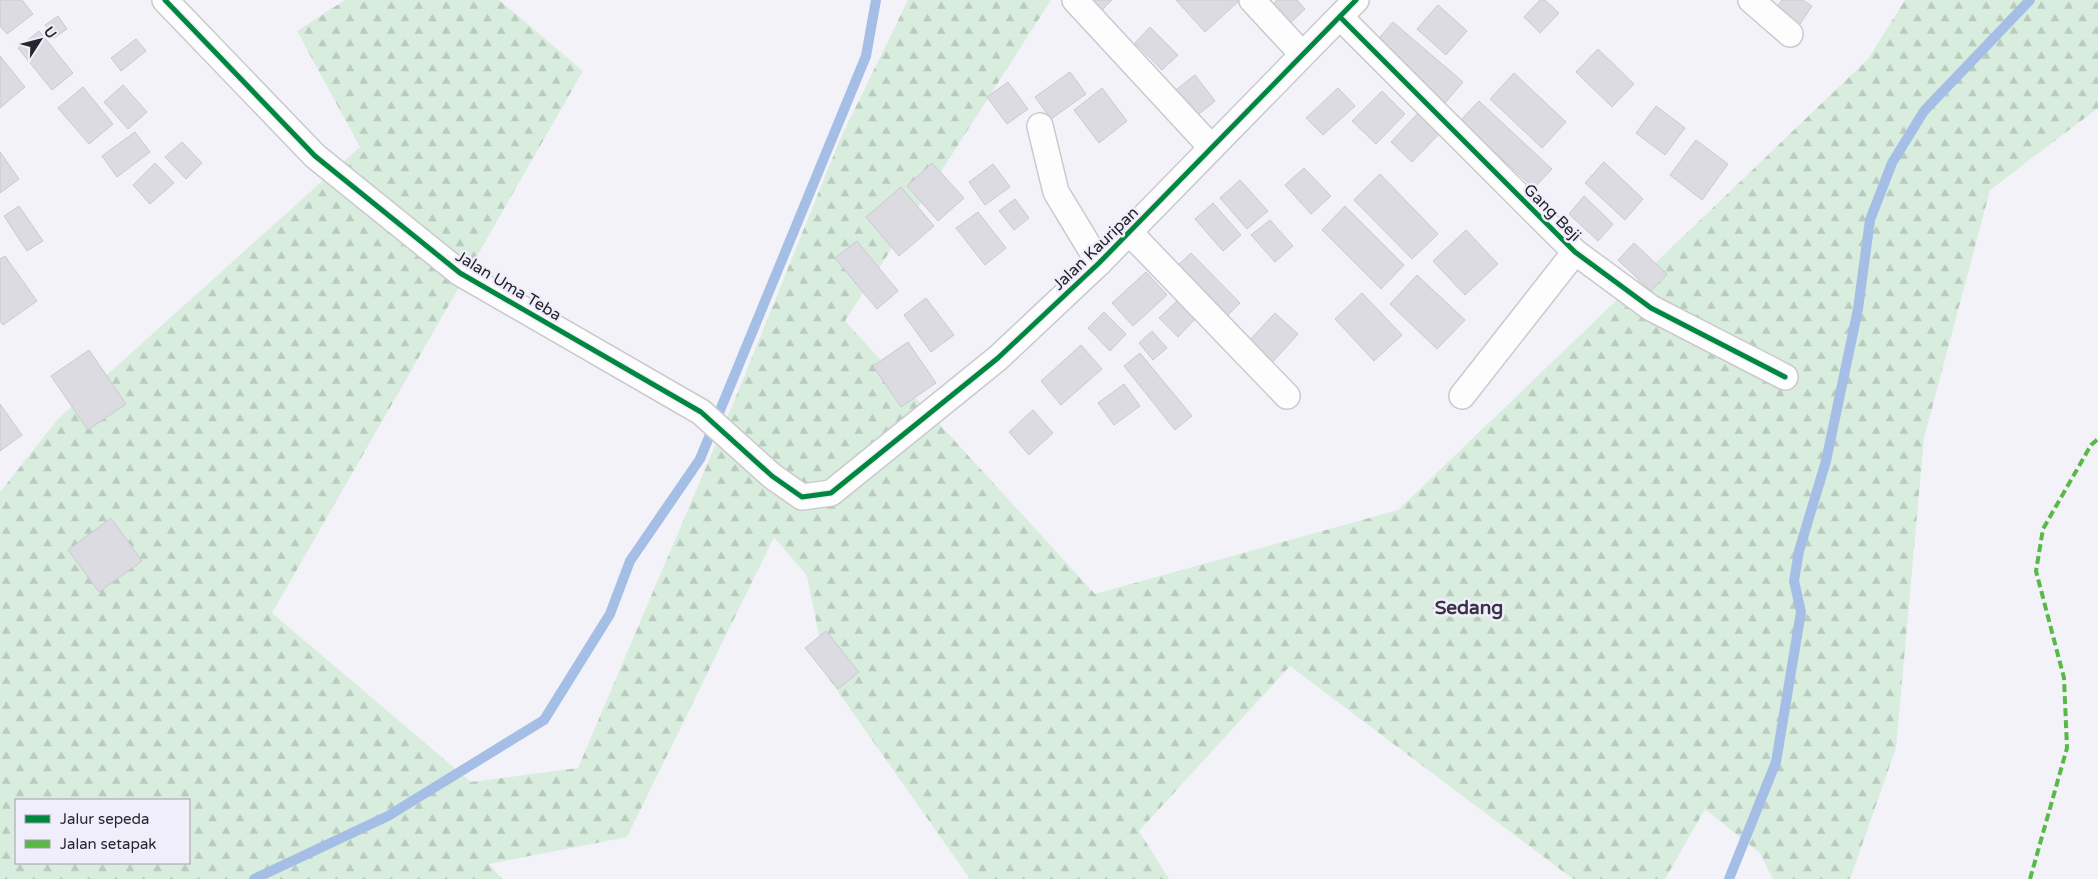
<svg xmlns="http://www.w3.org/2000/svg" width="2098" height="879" viewBox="0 0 2098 879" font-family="'Varela Round',sans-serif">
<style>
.forest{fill:url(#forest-firs);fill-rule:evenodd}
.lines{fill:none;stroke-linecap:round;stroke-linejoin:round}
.stream{stroke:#a5bee6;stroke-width:10}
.building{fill:#dcdbe2;stroke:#cbc9d0}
.minor-casing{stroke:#cbc9d0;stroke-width:28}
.minor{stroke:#fdfdfe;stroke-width:25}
.quiet{stroke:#58b947;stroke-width:4;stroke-dasharray:8 4;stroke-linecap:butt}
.cycleway-casing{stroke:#f1eefc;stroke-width:8}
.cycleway{stroke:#00873e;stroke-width:5}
.labels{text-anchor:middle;stroke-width:5;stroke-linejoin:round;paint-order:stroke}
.street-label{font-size:16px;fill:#26242c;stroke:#f1eefc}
.quarter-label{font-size:19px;font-weight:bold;fill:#393445;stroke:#f1eefc}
</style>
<defs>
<pattern id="forest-firs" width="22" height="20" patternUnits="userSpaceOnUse" patternTransform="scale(1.25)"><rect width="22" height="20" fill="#d8edde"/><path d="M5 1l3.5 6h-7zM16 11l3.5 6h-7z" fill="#b9cbbf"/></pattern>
</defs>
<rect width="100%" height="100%" fill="#f3f2f8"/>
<path class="forest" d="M345 0H499L583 71 272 613 471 782 578 768 735 399 841 137 908 0H1051L845 321 1095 594 1398 510 1868 59 1905 0H2098V108L1990 190 1924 438 1896 748 1850 879H1773L1760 853 1705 809 1665 879H1573L1290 666 1139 831 1169 879H970L827 676 807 576 774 537 627 837 489 864 502 879H0V492L58 419 360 147 297 31ZM16 800H189V863H16Z"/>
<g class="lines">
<g class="stream">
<path d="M254 879 388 816 544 720 610 614 630 561 700 459 866 56 876 0"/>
<path d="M1729 879 1776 762 1801 612 1794 581 1799 551 1826 461 1858 309 1870 220 1892 163 1924 111 2030 0"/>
</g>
</g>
<g class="building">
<path d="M0 0H22L33 14 7 34 0 26Z"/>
<path d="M1090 0H1112L1101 11Z"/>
<path d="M1176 0H1240L1205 32Z"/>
<path d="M1277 0H1297L1305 9 1287 26 1270 8Z"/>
<path d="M1540 0H1545L1559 13 1540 33 1524 17Z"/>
<path d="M1782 0H1803L1812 6 1798 27 1775 10Z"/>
<path d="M1438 5 1467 31 1446 55 1417 29Z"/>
<path d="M58 16 67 29 54 38 45 25Z"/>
<path d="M1393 22 1463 82 1445 103 1375 43Z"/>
<path d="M1150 27 1178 55 1162 70 1135 43Z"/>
<path d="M39 31 73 73 52 90 18 48Z"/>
<path d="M136 39 146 51 121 71 111 58Z"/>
<path d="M1598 49 1634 84 1612 107 1576 72Z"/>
<path d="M0 56 25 87 0 108Z"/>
<path d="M1070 72 1086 94 1051 119 1035 97Z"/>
<path d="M1514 73 1566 122 1542 148 1490 99Z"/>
<path d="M1195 75 1215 101 1194 118 1173 92Z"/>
<path d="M1008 82 1028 109 1007 124 987 97Z"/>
<path d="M123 85 147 112 128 129 104 102Z"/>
<path d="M83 87 113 124 89 144 58 108Z"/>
<path d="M1102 88 1127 121 1099 143 1074 110Z"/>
<path d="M1338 88 1355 106 1323 135 1306 118Z"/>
<path d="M1382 91 1405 114 1376 144 1352 121Z"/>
<path d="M1479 101 1552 169 1534 188 1460 121Z"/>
<path d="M1656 106 1685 128 1665 155 1636 133Z"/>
<path d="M1419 112 1441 132 1412 162 1391 142Z"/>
<path d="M135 132 150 152 117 177 102 156Z"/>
<path d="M1696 140 1728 164 1702 200 1670 175Z"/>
<path d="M182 142 202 163 186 179 165 157Z"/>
<path d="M0 152 19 179 0 193Z"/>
<path d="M1604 162 1643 199 1625 220 1585 183Z"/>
<path d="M155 163 174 183 150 204 133 185Z"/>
<path d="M932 163 964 198 938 221 907 186Z"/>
<path d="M993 164 1010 187 985 205 969 182Z"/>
<path d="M1304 168 1331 196 1311 214 1285 185Z"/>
<path d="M1380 174 1438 234 1412 259 1354 200Z"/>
<path d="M1240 180 1268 211 1247 229 1220 198Z"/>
<path d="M901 187 934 226 899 256 866 217Z"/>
<path d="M1584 196 1613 224 1598 241 1569 214Z"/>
<path d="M1015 199 1029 218 1014 230 999 211Z"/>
<path d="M1213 203 1241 235 1223 251 1195 219Z"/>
<path d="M19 206 43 241 27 251 4 216Z"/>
<path d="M1345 206 1404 265 1381 289 1322 230Z"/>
<path d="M978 212 1006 248 985 265 956 228Z"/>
<path d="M1270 220 1293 246 1275 262 1251 235Z"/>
<path d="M1466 230 1498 264 1465 295 1433 261Z"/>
<path d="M857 241 898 291 877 309 835 258Z"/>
<path d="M1634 243 1667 274 1651 291 1618 260Z"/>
<path d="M1191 253 1240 303 1222 321 1173 270Z"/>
<path d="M5 256 37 301 3 325 0 321V259Z"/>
<path d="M1146 272 1167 295 1133 326 1112 303Z"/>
<path d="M1417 275 1465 320 1437 349 1390 304Z"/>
<path d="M1362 293 1402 335 1374 361 1335 319Z"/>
<path d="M926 298 954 335 931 352 904 315Z"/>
<path d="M1179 299 1197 317 1178 337 1159 318Z"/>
<path d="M1104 312 1126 334 1110 351 1088 328Z"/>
<path d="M1275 313 1298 334 1269 366 1246 344Z"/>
<path d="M1152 331 1167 348 1153 360 1139 343Z"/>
<path d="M908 342 936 383 901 407 873 366Z"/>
<path d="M1081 345 1102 369 1061 405 1041 381Z"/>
<path d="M89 350 126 404 88 430 51 376Z"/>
<path d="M1140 353 1192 416 1175 430 1124 366Z"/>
<path d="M1124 384 1140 406 1114 425 1098 403Z"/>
<path d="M0 404 22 435 0 451Z"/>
<path d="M1033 410 1053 433 1029 455 1009 432Z"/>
<path d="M111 518 142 561 99 592 68 550Z"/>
<path d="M826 631 859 672 838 689 805 648Z"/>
</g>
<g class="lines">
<defs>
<g id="minor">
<path d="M165 0 315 156 460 273 701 412 772 476 802 497 831 493 998 358 1099 263 1356 0"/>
<path d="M1075 0 1211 147"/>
<path d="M1252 0 1302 54"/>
<path d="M1751 0 1790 34"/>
<path d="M1340 17 1575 252 1651 308 1785 377"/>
<path d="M1040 126 1056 192 1099 263"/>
<path d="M1130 233 1287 396"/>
<path d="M1462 396 1575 252"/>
</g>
</defs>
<use href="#minor" class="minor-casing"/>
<use href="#minor" class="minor"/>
<path class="quiet" d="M2030 879 2067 748 2064 678 2036 571 2043 529 2091 445 2098 439"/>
<defs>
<g id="cycleway">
<path d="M165 0 315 156 460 273 701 412 772 476 802 497 831 493 998 358 1099 263 1356 0"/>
<path d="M1340 17 1575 252 1651 308 1785 377"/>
</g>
</defs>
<use href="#cycleway" class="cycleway-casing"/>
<use href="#cycleway" class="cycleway"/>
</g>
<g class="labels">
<g class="street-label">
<text transform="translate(1553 212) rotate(45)" y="6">Gang Beji</text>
<text transform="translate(1095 248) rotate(-44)" y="6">Jalan Kauripan</text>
<text transform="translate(509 285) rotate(31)" y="6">Jalan Uma Teba</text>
</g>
<g class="quarter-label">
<text x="1469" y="614">Sedang</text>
</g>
</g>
<rect x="15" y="799" width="175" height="65" fill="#f1eefc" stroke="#a09da9"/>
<rect x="25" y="815" width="25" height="8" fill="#00873e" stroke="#a09da9"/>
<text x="60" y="824" font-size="15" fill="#26242c">Jalur sepeda</text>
<rect x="25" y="840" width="25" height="8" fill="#58b947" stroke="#a09da9"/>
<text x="60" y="849" font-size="15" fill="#26242c">Jalan setapak</text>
<g transform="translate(40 40) rotate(54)" stroke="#f1eefc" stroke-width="4" paint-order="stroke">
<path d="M0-4L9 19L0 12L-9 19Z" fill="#26242c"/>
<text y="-8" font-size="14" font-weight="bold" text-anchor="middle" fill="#26242c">U</text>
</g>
</svg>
